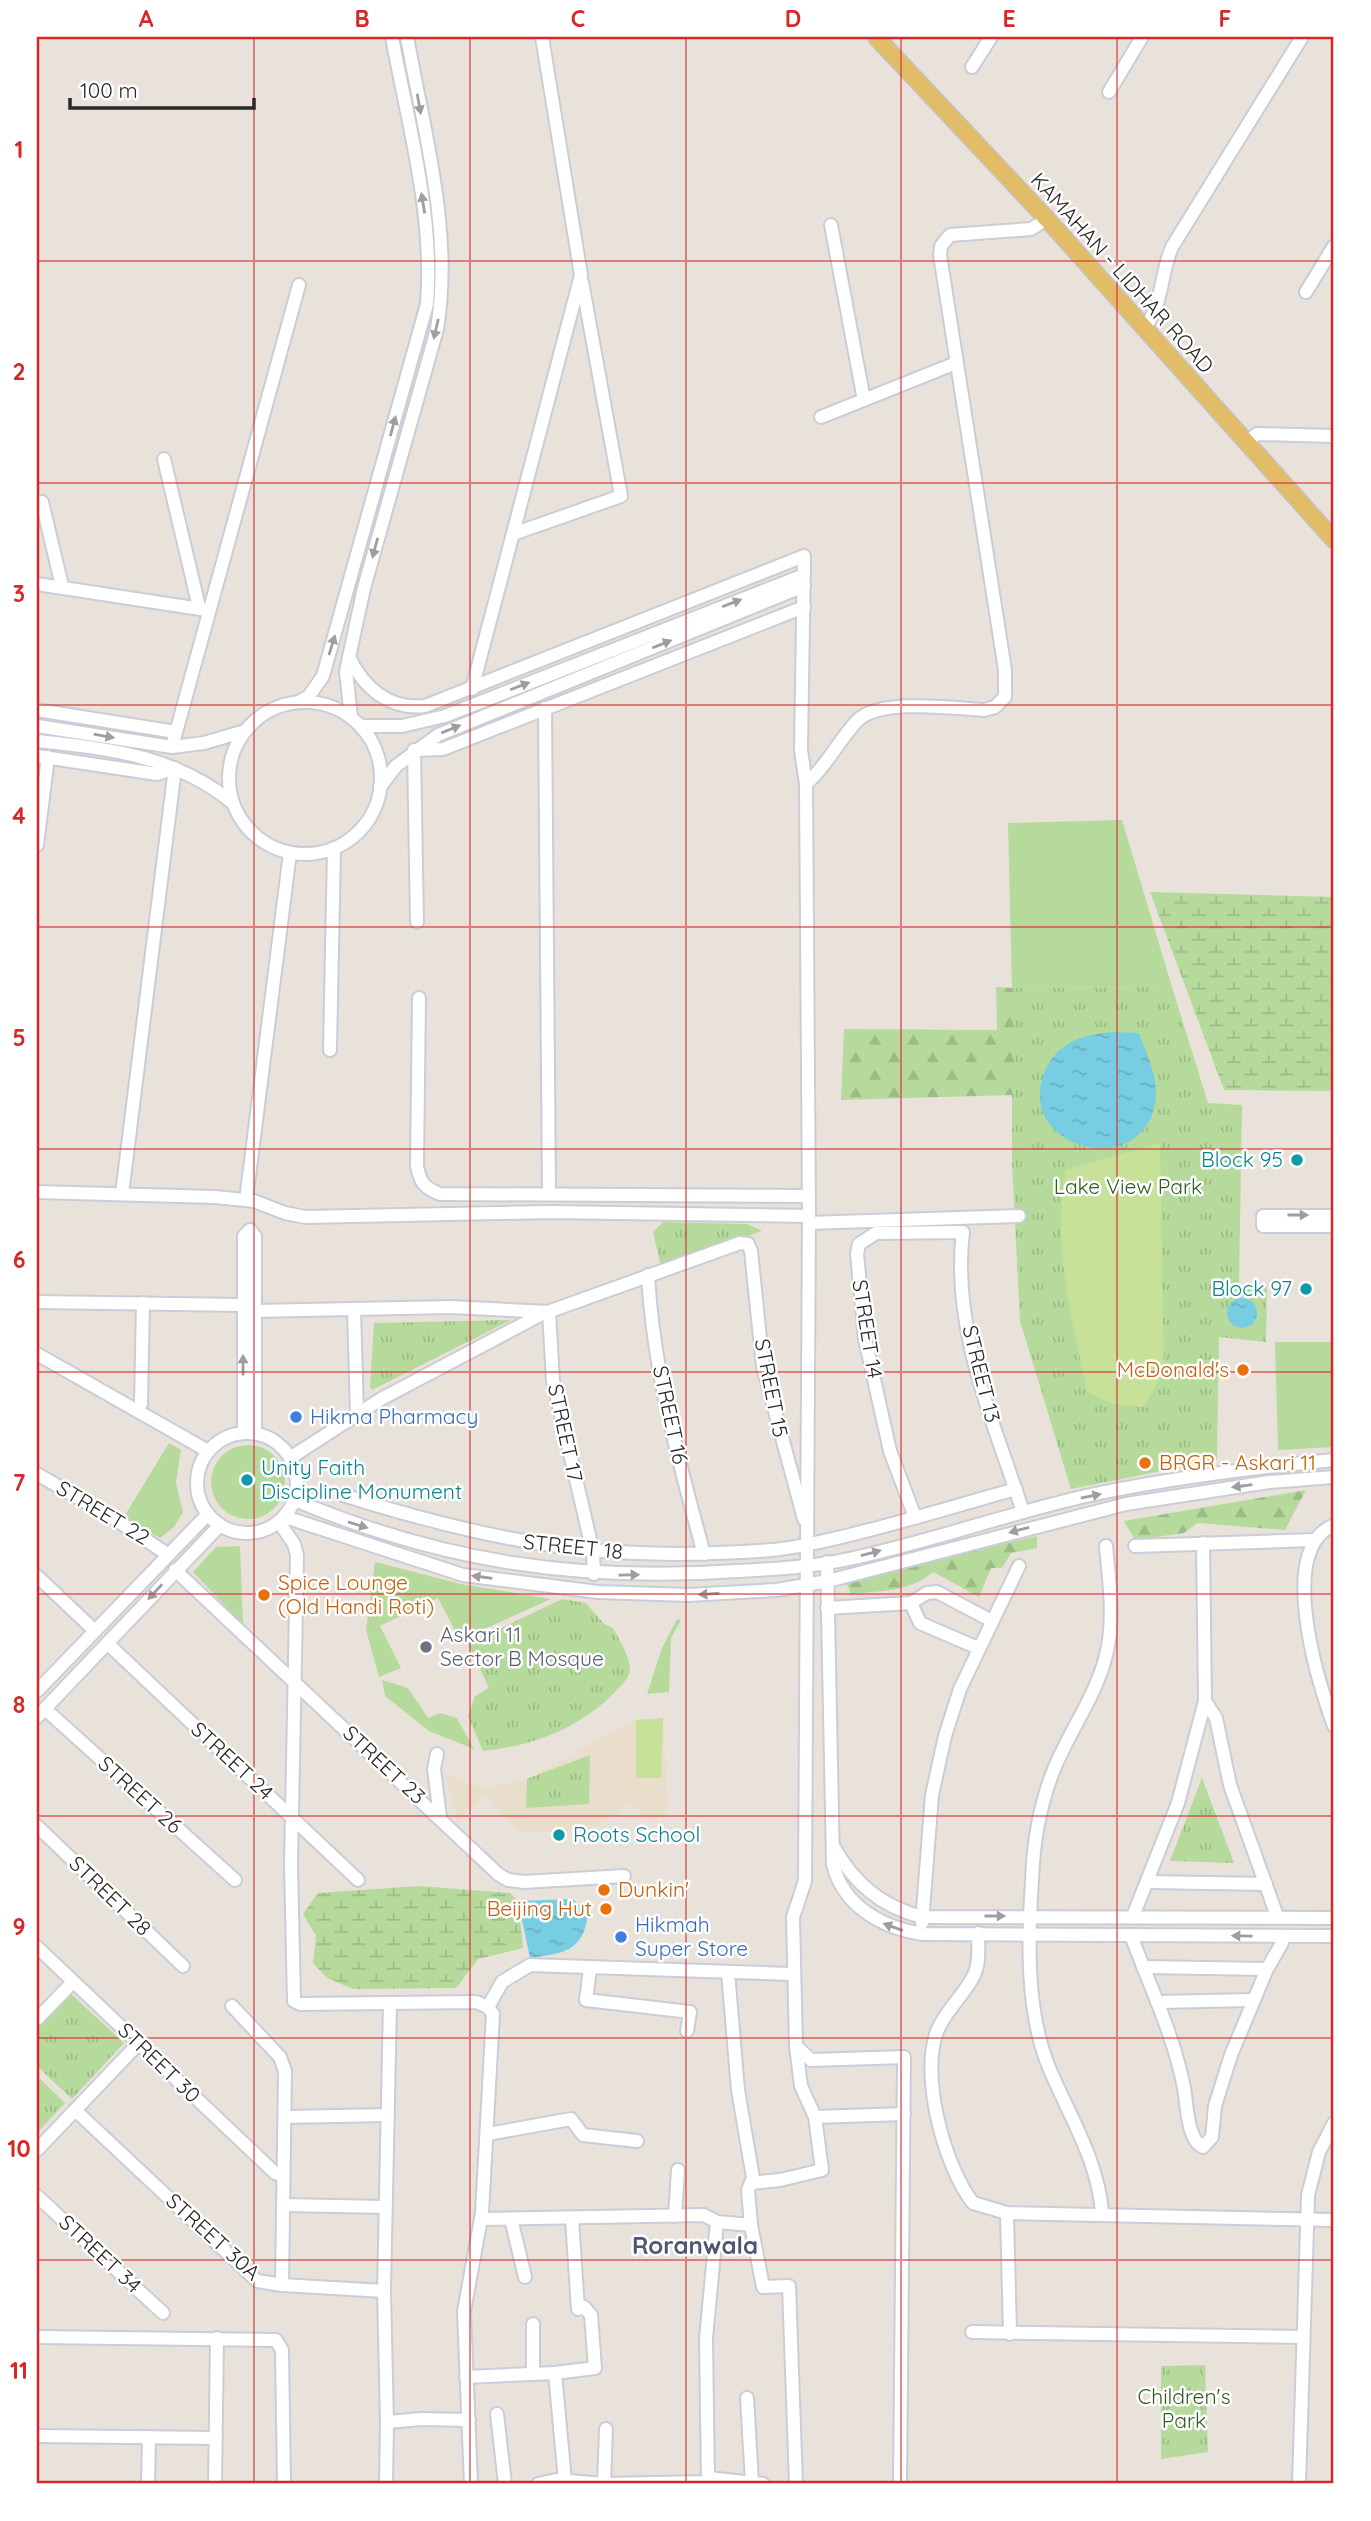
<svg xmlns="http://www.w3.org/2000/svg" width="1371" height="2521" viewBox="0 0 1371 2521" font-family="Quicksand,sans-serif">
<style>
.education{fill:#e9ddcb}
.grass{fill:#b6da9c}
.forest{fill:url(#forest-firs)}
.wetland{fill:url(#wetland-marsh)}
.park{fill:url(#park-tufts)}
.pitch{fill:#c8e198}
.water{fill:url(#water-ripples)}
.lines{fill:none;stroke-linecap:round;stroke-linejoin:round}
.minor-casing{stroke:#c9cdd8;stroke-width:16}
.major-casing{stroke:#c3c3c3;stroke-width:19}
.minor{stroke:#fff;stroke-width:12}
.major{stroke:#e2bc67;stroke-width:16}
.oneway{fill:#9e9e9e}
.grid{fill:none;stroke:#d62828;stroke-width:2;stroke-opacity:0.55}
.culture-dot{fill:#0f9aa8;stroke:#fff;stroke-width:2.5}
.food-dot{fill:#e8710a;stroke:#fff;stroke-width:2.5}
.shop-dot{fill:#3f7fe0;stroke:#fff;stroke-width:2.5}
.worship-dot{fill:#6b7280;stroke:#fff;stroke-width:2.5}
.labels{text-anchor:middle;stroke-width:5;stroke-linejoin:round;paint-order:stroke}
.street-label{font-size:21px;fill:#282828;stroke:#fff}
.culture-label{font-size:21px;fill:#0d838f;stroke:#fff;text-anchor:end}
.park-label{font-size:21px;fill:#315c20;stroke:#fff}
.food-label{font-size:21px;fill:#c56008;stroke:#fff;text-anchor:start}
.shop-label{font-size:21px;fill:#366cbe;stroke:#fff;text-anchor:start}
.worship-label{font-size:21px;fill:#5b616d;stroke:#fff;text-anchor:start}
.quarter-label{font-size:24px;font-weight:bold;fill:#4d5773;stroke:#fff}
.neatline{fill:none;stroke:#d62828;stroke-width:2.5}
.grid-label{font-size:23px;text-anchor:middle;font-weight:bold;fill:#d62828}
</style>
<defs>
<pattern id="forest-firs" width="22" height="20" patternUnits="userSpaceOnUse" patternTransform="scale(1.75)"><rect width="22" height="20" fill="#b6da9c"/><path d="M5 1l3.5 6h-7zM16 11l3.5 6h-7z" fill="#9cbb86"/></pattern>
<pattern id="wetland-marsh" width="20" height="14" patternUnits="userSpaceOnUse" patternTransform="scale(1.75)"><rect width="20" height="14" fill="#b6da9c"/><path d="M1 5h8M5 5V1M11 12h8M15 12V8" fill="none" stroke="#9cbb86"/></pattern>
<pattern id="park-tufts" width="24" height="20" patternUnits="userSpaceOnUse" patternTransform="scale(1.75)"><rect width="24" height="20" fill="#b6da9c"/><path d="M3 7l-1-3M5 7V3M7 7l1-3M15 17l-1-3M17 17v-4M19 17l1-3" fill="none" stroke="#9cbb86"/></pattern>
<pattern id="water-ripples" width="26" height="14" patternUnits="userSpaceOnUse" patternTransform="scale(1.75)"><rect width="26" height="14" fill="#77cde1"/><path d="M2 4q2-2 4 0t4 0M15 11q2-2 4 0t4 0" fill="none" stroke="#67b0c1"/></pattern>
</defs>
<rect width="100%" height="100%" fill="#e9e2db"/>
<path class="education" d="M663 1718 668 1810 653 1823 631 1803 592 1830 520 1833 486 1795 464 1814 458 1824 446 1775 483 1788 527 1779 636 1720Z"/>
<g class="grass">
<path d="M1122 820 1172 987 1012 988 1008 823Z"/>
<path d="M1275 1342H1334V1447L1278 1450Z"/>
<path d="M169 1443 181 1450 176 1483 183 1512 174 1527 160 1538 124 1517Z"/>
<circle cx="248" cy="1482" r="37"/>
<path d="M240 1546 243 1625 193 1572 216 1547Z"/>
<path d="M375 1562 461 1584 551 1599 460 1640 438 1598 380 1626 401 1668 379 1677 366 1630Z"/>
<path d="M677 1619 681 1620 671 1638 669 1692 647 1694 662 1648Z"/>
<path d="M382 1680 408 1688 428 1718 440 1713 457 1718 474 1749 429 1731 385 1696Z"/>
</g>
<g class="forest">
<path d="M996 987 1012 988V1095L841 1100 844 1029 997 1030Z"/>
<path d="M1306 1490 1285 1530 1197 1523 1184 1533 1135 1540 1124 1521Z"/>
<path d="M1037 1536V1548L1011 1553 1002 1568H991L979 1597 933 1572C909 1592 881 1591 851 1594L846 1582Z"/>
</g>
<g class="wetland">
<path d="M1150 892 1334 897V1091L1224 1090Z"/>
<path d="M419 1886 510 1893 518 1901 523 1948 478 1959 456 1988 353 1989 327 1978 313 1963 316 1936 303 1914 318 1893Z"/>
</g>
<g class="park">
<path d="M1172 987 1208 1103 1242 1105 1239 1286 1267 1287 1266 1342 1219 1337 1217 1460 1071 1489 1020 1321 1012 1163V988Z"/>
<path d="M663 1222 747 1224 762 1231 661 1266 653 1232Z"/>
<path d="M511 1320 372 1390 370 1387 374 1323Z"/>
<path d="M562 1599 586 1603 604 1624 613 1628C619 1639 630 1657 630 1669 630 1678 621 1685 615 1692 580 1728 533 1746 483 1751L468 1716 475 1696 489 1688 468 1644Z"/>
<path d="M590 1755 589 1804 526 1808 527 1779Z"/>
<path d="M1202 1778 1234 1863 1170 1861Z"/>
<path d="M69 1992 124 2043 72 2099 37 2066V2026Z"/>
<path d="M37 2076 65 2103 37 2133Z"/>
<path d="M1205 2365 1208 2452 1161 2459V2366Z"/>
</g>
<g class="pitch">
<path d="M1160 1143 1164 1372 1143 1407 1113 1404 1087 1392C1071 1313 1053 1251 1065 1170Z"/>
<path d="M663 1718 661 1778H636V1720Z"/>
</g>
<g class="water">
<path d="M1113 1032 1139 1033C1145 1051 1157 1074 1156 1094 1151 1184 1014 1151 1044 1073 1057 1042 1082 1035 1113 1032Z"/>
<circle cx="1242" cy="1313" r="15"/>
<path d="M573 1899 588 1914C583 1952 564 1953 530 1958L518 1901Z"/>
</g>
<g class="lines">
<defs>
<g id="minor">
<path d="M972 67 991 37"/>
<path d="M1109 92 1142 37"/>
<path d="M831 225 864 400"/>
<path d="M1306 292 1334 246"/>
<path d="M1145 326C1162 309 1161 271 1172 247L1302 37"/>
<path d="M821 417 956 363"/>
<path d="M1247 442 1257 434 1334 436"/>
<path d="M164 459 199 607"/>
<path d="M42 502 62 586"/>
<path d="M513 534 621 496 582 282"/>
<path d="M37 584 207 610"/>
<path d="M349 657C364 688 389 710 425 706L804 556 801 750 806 784"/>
<path d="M472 689 581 275 542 37"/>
<path d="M299 702 309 696 323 676 427 304C434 214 408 124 392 37"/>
<circle cx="305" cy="778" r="76"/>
<path d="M545 708 549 1193"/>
<path d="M37 710 176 732"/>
<path d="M351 717 346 671 364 588 437 329C453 232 424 132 407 37"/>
<path d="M37 726 172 747 204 743 245 731"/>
<path d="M361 726H402L445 716 804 575"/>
<path d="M37 741C110 749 174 755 233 803"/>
<path d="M172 747 299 285"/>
<path d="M37 756 157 774 175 768 122 1194"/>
<path d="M380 787 396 766 438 735 804 586"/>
<path d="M37 845 48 757"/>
<path d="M417 922 414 750 443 749 804 607"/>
<path d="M419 998 417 1166C420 1182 424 1188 440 1194L809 1196"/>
<path d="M330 1050 334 848"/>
<path d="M37 1192 215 1197 254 1201 285 1213 305 1217 551 1212 809 1216"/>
<path d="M246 1200 290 853"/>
<path d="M1334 1216H1263V1226H1334"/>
<path d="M809 1223 1019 1216"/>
<path d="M648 1275C653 1369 679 1463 704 1554"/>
<path d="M37 1302 243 1305 253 1311 451 1307 549 1312 553 1381 593 1552 594 1574"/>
<path d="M354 1309 357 1413"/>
<path d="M37 1354 208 1451"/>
<path d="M136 1410 141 1404 143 1303"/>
<path d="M244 1433V1236L250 1230 255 1236V1433"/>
<circle cx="247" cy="1483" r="50"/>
<path d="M290 1458 381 1399 542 1314 740 1243 748 1244 751 1251 763 1367 804 1519"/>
<path d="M37 1474 115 1519 167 1554"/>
<path d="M343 1495C470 1535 580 1559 714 1553 746 1552 779 1551 810 1544 879 1530 947 1508 1016 1489"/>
<path d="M295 1500C441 1562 580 1582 738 1571 775 1569 813 1567 849 1559 929 1542 1006 1514 1086 1496 1168 1478 1251 1468 1334 1460"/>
<path d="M285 1517 463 1575 598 1592 688 1595 777 1590 828 1581 1126 1504 1269 1482 1334 1477"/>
<path d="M915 1517 890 1451 865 1339 857 1254 859 1244 876 1233 963 1232C951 1329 994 1422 1023 1512"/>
<path d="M279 1522 294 1544 297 1555 291 1865 294 2001 300 2004 476 2002 488 2007 493 2014 482 2213 464 2311 471 2484"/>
<path d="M1334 1525C1276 1549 1318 1682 1334 1726"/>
<path d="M1135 1546 1313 1540"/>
<path d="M827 1562 833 1864C843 1906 882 1928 923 1934L1334 1936"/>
<path d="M175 1570 498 1874 508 1880 524 1882 624 1876"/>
<path d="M37 1576 95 1631"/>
<path d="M827 1608 911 1603"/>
<path d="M107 1643 358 1880"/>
<path d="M978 1648 920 1623 911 1603 927 1593 937 1592 992 1621"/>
<path d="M37 1691 208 1514"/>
<path d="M1205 1701 1216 1718 1230 1785 1277 1916"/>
<path d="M45 1709 235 1880"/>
<path d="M37 1717 220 1525"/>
<path d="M437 1754 434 1769 440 1817"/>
<path d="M37 1826 183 1966"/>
<path d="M833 1846C854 1883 880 1906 922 1917L1334 1918"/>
<path d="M1148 1882 1266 1884"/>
<path d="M1133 1916 1178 1803 1205 1701 1203 1543"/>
<path d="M922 1923 932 1795 945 1736 960 1689 1019 1566"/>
<path d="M978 1933C978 1946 980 1963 974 1975 965 1994 947 2009 938 2029 919 2073 944 2166 973 2203L1007 2213 1334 2220"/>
<path d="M1131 1935C1149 1985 1174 2035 1184 2088 1187 2104 1187 2140 1203 2147L1212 2137 1215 2106 1231 2055 1267 1969 1282 1943V1936"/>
<path d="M37 1947 275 2173 283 2176"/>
<path d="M1143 1967 1267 1969"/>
<path d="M590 1969 586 2000 690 2012 687 2031"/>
<path d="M1157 2002 1253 2000"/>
<path d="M390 2003 384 2291 387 2422 422 2419 469 2420"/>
<path d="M232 2006 280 2057 285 2071 282 2285"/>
<path d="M488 2007 502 1982 530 1965 792 1974"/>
<path d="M37 2019 73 1982"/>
<path d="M796 2046 801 2086 815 2117 904 2114"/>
<path d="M75 2110 257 2281 282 2285 384 2291"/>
<path d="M285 2117 388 2115"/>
<path d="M488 2134 571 2119 583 2135 637 2141"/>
<path d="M37 2150 138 2044"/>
<path d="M751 2183 780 2180 822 2170 815 2117"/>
<path d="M37 2196 163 2313"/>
<path d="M283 2205 386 2207"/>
<path d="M1007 2213 1010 2334"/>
<path d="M1102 2213C1098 2159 1068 2114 1048 2065 1026 2010 1028 1939 1032 1881 1033 1846 1039 1810 1051 1777 1067 1732 1099 1695 1108 1646 1114 1614 1109 1579 1106 1546"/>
<path d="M675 2216 678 2170"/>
<path d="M481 2219 704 2215 717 2222 751 2225 748 2190 753 2178 738 2090 728 1972"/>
<path d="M511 2219 525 2277"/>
<path d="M751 2225 763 2287 789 2286 796 2484"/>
<path d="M972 2332 1303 2337"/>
<path d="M37 2337 276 2340 282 2350 284 2484"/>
<path d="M555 2373 595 2368 591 2315 584 2307 578 2309 572 2219"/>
<path d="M533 2374V2324"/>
<path d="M466 2377 555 2373 565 2481"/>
<path d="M747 2398 752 2483"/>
<path d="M497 2414 505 2484"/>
<path d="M37 2436 216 2438"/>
<path d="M708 2478 763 2484"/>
<path d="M148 2484 149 2437"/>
<path d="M215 2484 217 2338"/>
<path d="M386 2484 387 2422"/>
<path d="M538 2484 556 2480 604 2484 708 2482 706 2338 717 2222"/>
<path d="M604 2484 606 2429"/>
<path d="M900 2484 904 2057 811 2060 796 2046 793 1917 805 1881 809 1216 806 784C827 766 838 741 857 721 879 698 953 708 984 710L995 707 1005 697V670L940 255 941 246 950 235 1031 229 1047 219"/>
<path d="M1299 2484 1308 2195 1319 2152 1334 2123"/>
</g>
<path id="major" d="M876 37 1047 219 1334 540"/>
</defs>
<use href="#minor" class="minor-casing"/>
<use href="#major" class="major-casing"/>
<use href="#minor" class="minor"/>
<use href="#major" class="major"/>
</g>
<defs><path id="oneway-solid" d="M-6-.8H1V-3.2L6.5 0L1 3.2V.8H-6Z" transform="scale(1.75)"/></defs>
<g class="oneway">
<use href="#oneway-solid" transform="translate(419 104) rotate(80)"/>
<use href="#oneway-solid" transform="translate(423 203) rotate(-99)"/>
<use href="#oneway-solid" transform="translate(436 329) rotate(103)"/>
<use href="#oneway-solid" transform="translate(393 426) rotate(-75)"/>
<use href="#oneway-solid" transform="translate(375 548) rotate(105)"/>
<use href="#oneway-solid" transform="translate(732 603) rotate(-21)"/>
<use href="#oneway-solid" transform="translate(662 644) rotate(-22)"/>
<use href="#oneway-solid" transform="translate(332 645) rotate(-73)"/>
<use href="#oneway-solid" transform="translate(520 686) rotate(-21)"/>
<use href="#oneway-solid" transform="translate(451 729) rotate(-22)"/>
<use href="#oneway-solid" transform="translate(104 736) rotate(10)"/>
<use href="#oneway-solid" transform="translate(1298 1215)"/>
<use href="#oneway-solid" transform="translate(243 1365) rotate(-90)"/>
<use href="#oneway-solid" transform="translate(1242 1486) rotate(172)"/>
<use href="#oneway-solid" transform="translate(1091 1496) rotate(-12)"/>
<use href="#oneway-solid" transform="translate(358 1525) rotate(17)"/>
<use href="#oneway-solid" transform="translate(1019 1530) rotate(165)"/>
<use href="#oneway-solid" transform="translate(871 1553) rotate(-15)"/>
<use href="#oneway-solid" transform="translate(629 1575) rotate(-1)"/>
<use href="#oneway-solid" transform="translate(482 1577) rotate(-172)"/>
<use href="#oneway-solid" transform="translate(155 1592) rotate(133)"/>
<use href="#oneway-solid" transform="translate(709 1594) rotate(176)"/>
<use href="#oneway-solid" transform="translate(995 1916)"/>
<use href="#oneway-solid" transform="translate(893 1927) rotate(-160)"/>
<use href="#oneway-solid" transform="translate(1242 1936) rotate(-179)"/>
</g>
<path class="grid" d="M254 37V2484M470 37V2484M686 37V2484M901 37V2484M1117 37V2484M37 261H1334M37 483H1334M37 705H1334M37 927H1334M37 1149H1334M37 1372H1334M37 1594H1334M37 1816H1334M37 2038H1334M37 2260H1334"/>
<g class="culture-dot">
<circle cx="1297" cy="1160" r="7"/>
<circle cx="1306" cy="1289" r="7"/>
<circle cx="247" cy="1480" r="7"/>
<circle cx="559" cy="1835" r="7"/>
</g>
<g class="food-dot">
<circle cx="1243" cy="1370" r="7"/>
<circle cx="1145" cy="1463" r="7"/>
<circle cx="264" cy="1595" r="7"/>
<circle cx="604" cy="1890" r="7"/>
<circle cx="606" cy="1909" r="7"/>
</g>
<g class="shop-dot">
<circle cx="296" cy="1417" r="7"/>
<circle cx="621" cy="1937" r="7"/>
</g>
<circle class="worship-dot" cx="426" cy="1647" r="7"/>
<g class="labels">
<g class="street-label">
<text transform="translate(1122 273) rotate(48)" y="7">KAMAHAN - LIDHAR ROAD</text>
<text transform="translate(867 1329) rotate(81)" y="7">STREET 14</text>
<text transform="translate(981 1374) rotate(76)" y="7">STREET 13</text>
<text transform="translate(771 1388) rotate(79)" y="7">STREET 15</text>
<text transform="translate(670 1415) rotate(78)" y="7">STREET 16</text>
<text transform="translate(565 1433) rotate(78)" y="7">STREET 17</text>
<text transform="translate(103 1513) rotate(31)" y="7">STREET 22</text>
<text transform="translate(573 1547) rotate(6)" y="7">STREET 18</text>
<text transform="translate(232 1761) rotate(43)" y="7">STREET 24</text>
<text transform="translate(384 1765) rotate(43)" y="7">STREET 23</text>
<text transform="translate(140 1795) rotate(42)" y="7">STREET 26</text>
<text transform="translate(110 1896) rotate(44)" y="7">STREET 28</text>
<text transform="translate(159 2063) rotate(44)" y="7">STREET 30</text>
<text transform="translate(213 2237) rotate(42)" y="7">STREET 30A</text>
<text transform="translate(100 2254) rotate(43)" y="7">STREET 34</text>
</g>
<g class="culture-label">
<text x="1283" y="1167">Block 95</text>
<text x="1292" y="1296">Block 97</text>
<text x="261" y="1475" text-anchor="start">Unity Faith<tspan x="261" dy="24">Discipline Monument</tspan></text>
<text x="573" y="1842" text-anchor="start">Roots School</text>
</g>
<g class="park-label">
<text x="1128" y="1194">Lake View Park</text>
<text x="1184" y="2404">Children's<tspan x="1184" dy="24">Park</tspan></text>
</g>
<g class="food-label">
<text x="1229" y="1377" text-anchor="end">McDonald's</text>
<text x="1159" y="1470">BRGR - Askari 11</text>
<text x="278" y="1590">Spice Lounge<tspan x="278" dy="24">(Old Handi Roti)</tspan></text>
<text x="618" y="1897">Dunkin'</text>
<text x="592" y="1916" text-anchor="end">Beijing Hut</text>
</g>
<g class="shop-label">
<text x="310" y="1424">Hikma Pharmacy</text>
<text x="635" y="1932">Hikmah<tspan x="635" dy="24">Super Store</tspan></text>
</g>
<g class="worship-label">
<text x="440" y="1642">Askari 11<tspan x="440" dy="24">Sector B Mosque</tspan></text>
</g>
<g class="quarter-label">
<text x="695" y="2254">Roranwala</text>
</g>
</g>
<rect width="1371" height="2521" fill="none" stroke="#ffffff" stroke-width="77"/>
<path d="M70 98v10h184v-10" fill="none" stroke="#282828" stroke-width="3.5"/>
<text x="80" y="98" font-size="21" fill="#282828" stroke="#ffffff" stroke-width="5" paint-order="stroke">100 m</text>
<rect x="38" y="38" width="1294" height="2444" class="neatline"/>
<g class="grid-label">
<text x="146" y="27">A</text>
<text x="362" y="27">B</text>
<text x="578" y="27">C</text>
<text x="793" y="27">D</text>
<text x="1009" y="27">E</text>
<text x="1225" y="27">F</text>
<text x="19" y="158">1</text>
<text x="19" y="380">2</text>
<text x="19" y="602">3</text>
<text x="19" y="824">4</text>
<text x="19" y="1046">5</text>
<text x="19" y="1268">6</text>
<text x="19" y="1491">7</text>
<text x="19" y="1713">8</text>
<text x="19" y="1935">9</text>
<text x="19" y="2157">10</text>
<text x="19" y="2379">11</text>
</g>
</svg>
